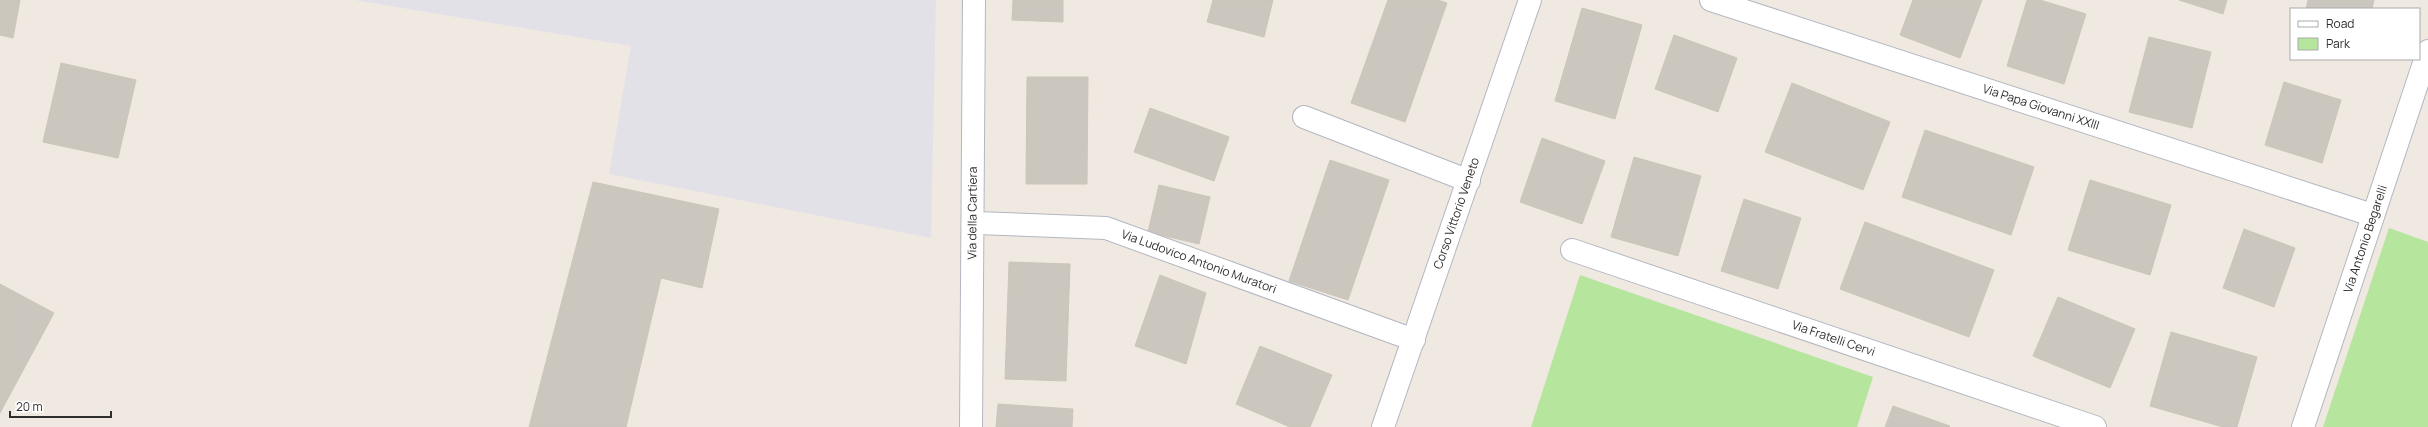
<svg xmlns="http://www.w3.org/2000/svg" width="2428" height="427" viewBox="0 0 2428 427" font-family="Manrope,sans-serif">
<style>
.industrial{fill:#e3e1e8}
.green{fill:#b6e59e}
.building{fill:#cbc7bf;stroke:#cbc5ba}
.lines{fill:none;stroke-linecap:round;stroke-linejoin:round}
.minor-casing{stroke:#b4b7c1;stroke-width:24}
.minor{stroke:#fff;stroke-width:22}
.labels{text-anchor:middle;stroke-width:4;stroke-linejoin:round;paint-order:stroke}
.street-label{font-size:12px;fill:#2e2e2e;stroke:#fff}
</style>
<rect width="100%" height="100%" fill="#efe9e1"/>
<path class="industrial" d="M354 0H936L931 238 609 174 631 46Z"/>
<g class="green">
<path d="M2389 228 2428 242V427H2323Z"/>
<path d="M1580 275 1873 377 1857 427H1531Z"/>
</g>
<g class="building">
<path d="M0 0H20L13 38 0 35Z"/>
<path d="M1013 0H1063V22L1012 20Z"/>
<path d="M1213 0H1273L1264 37 1207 22Z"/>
<path d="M1388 0H1438L1447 3 1405 122 1351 103Z"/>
<path d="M1913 0H1982L1960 58 1900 35Z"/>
<path d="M2027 0H2040L2086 14 2064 84 2007 66Z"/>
<path d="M2179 0H2227L2223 14Z"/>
<path d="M2308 0H2374L2372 9H2306Z"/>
<path d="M1582 8 1642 25 1615 119 1555 101Z"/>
<path d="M1674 35 1737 58 1718 112 1655 89Z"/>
<path d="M2149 37 2211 52 2192 128 2129 112Z"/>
<path d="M61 63 136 80 118 158 43 142Z"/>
<path d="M1027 77H1088L1087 184H1026Z"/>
<path d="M2284 82 2341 100 2322 163 2265 145Z"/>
<path d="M1792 83 1890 122 1863 190 1765 152Z"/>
<path d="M1150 108 1229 137 1214 181 1134 152Z"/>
<path d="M1925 130 2034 167 2011 235 1902 197Z"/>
<path d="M1542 138 1605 161 1582 224 1520 202Z"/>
<path d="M1634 157 1701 176 1678 256 1611 237Z"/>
<path d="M1330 160 1389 180 1348 300 1289 281Z"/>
<path d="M2090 180 2171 205 2150 275 2068 250Z"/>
<path d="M593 182 719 209 702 288 661 278 626 427H529Z"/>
<path d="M1159 185 1210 197 1199 244 1148 232Z"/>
<path d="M1744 199 1801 218 1778 289 1721 271Z"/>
<path d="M1865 222 1994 270 1969 337 1840 289Z"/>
<path d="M2244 229 2295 248 2274 307 2223 288Z"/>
<path d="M1009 262 1070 264 1066 381 1005 379Z"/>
<path d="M1160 275 1206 293 1186 364 1135 346Z"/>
<path d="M0 284 54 313 0 413Z"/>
<path d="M2058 297 2135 329 2110 388 2033 356Z"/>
<path d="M2171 332 2257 357 2237 427H2223L2150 406Z"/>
<path d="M1260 346 1332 375 1310 427H1290L1236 404Z"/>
<path d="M998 404 1073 409 1072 427H996Z"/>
<path d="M1893 406 1950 426 1949 427H1885Z"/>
</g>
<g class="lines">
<defs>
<g id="minor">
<path id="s1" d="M1711 0 2372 215"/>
<path d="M1304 117 1469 181"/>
<path id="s2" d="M976 223 1106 228 1414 340"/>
<path id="s3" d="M1572 250 2095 427"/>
<path id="s4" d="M971 427 974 0"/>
<path id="s5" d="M1383 427 1530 0"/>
<path id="s6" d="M2303 427 2428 51"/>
</g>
</defs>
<use href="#minor" class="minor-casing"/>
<use href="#minor" class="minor"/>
</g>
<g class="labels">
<g class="street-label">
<text dy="4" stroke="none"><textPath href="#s1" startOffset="347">Via Papa Giovanni XXIII</textPath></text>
<text dy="4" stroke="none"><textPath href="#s4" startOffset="214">Via della Cartiera</textPath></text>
<text dy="4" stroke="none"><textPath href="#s5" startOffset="226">Corso Vittorio Veneto</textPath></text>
<text dy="4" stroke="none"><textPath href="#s6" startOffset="198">Via Antonio Begarelli</textPath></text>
<text dy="4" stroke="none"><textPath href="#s2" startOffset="229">Via Ludovico Antonio Muratori</textPath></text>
<text dy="4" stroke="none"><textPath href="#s3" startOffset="276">Via Fratelli Cervi</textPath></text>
</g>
</g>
<rect x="2290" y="8" width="130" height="52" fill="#ffffff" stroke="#ababab"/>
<rect x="2298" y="21" width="20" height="6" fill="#ffffff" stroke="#ababab"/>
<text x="2326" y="28" font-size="12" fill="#2e2e2e">Road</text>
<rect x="2298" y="38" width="20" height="12" fill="#b6e59e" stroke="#ababab"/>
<text x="2326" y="48" font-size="12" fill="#2e2e2e">Park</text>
<path d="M10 411v6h101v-6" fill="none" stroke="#2e2e2e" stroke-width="2"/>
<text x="16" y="411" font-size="12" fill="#2e2e2e" stroke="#ffffff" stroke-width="3" paint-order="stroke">20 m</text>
</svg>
